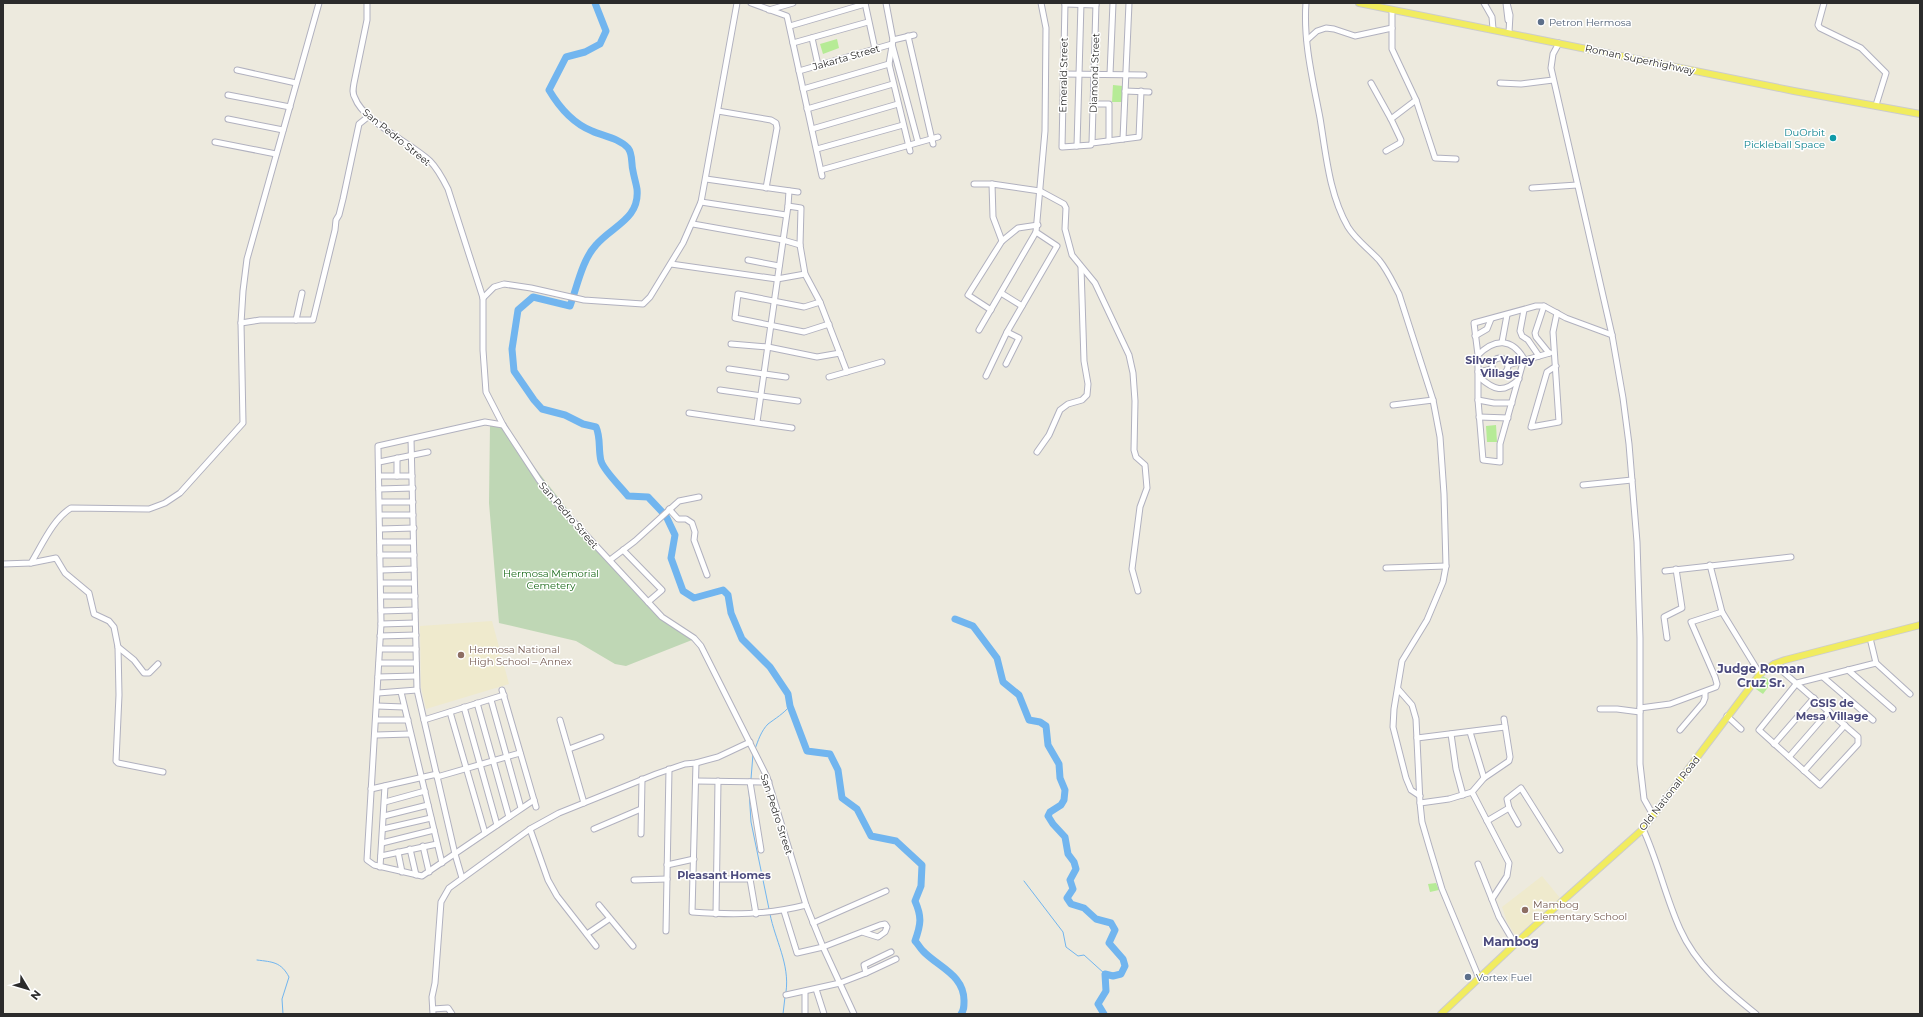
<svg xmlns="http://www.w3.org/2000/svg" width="1923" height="1017" viewBox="0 0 1923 1017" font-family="Montserrat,sans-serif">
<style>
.education{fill:#efeacd}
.cemetery{fill:#bfd7b5}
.pitch{fill:#b6eb96}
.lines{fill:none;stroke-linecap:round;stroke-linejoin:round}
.stream{stroke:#71b5ef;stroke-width:1}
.river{stroke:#71b5ef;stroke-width:7}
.minor-casing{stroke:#b1b1bf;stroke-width:7}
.major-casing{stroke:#ccc;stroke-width:8}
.minor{stroke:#fff;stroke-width:5}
.major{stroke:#f1ec5f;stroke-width:6}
.service-dot{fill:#5c6f8a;stroke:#fff;stroke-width:1.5}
.culture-dot{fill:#0f9aa8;stroke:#fff;stroke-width:1.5}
.education-dot{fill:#8d6e63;stroke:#fff;stroke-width:1.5}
.labels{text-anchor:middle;stroke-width:3;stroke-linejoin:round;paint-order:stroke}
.service-label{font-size:10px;fill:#4e5e75;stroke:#fff;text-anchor:start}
.street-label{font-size:10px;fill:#2b2b2b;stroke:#fff}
.culture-label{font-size:10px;fill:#0d838f;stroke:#fff;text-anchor:end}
.park-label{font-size:10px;fill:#1b6a1a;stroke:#fff}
.education-label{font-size:10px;fill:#785e54;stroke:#fff;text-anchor:start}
.neighbourhood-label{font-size:11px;font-weight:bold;fill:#4c4b7d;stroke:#fff}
.quarter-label{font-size:12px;font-weight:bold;fill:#4c4b7d;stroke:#fff}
</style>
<rect width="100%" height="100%" fill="#edeade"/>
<g class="education">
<path d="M492 621 509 684 426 709 421 687 420 626Z"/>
<path d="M1542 876 1560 898 1517 938 1507 922 1502 907Z"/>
</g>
<path class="cemetery" d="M490 424 501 425 606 558 662 619 692 640 626 666 615 664 576 641 499 623 489 503Z"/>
<g class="pitch">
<path d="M837 39 839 48 823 54 820 44Z"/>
<path d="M1113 85 1123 86 1122 102H1112Z"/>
<path d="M1496 425 1497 442H1487L1486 426Z"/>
<path d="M1763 676 1772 682 1763 694 1753 687Z"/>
<path d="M1436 883 1439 890 1430 892 1428 884Z"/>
</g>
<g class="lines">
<g class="stream">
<path d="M755 749C758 741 761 731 768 724 776 718 783 714 790 706"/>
<path d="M751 779 753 754"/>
<path d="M749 790 751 822 769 909"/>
<path d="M1024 881 1063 932 1066 947 1078 956 1084 955 1105 974"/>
<path d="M770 914C775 940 790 964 786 992"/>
<path d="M257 960C273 962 281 962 289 977L282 999 283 1014"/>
<path d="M783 1014 785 997"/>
</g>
<g class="river">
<path d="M595 3 606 31 600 44 585 52 566 57 549 90C559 107 572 123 592 131 603 136 619 138 628 148 633 154 631 164 633 171 634 177 636 183 637 189 640 219 612 226 596 245 582 260 577 287 570 306L533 297 518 310 512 349 514 371 534 400 542 409 565 415 583 424 596 427C601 438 598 449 601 461 604 471 621 487 628 496L648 497 666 516 675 535 671 558 683 591 694 598 723 590 728 595 731 613 742 639 770 667 788 694 790 706 807 751 830 754 838 770 842 798 857 809 871 836 896 841 922 865 921 886 915 901C922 917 921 924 915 941 918 944 920 948 923 951 938 967 965 975 964 1002 964 1007 964 1010 961 1014"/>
<path d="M955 619 973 626 997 658 1003 682 1019 695 1029 720 1040 722 1046 726 1048 745 1059 764 1060 778 1065 790 1064 800 1061 805 1050 812 1048 816 1053 824 1065 837 1068 854 1074 862 1076 869 1070 880 1073 889 1067 898 1071 904 1084 908 1096 919 1111 923 1115 930 1109 943 1123 959 1125 966 1121 974 1113 976 1105 974 1106 991 1098 1004 1104 1014"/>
</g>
<defs>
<g id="minor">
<path d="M367 3V20L354 83C353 89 352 93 355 98 363 121 411 143 430 161 438 169 443 179 448 189L483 298V350L486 392 503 425 539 480 560 507 662 617 694 638 701 646 767 777 806 905 823 947 854 1014"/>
<path d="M751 3 787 16 822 176"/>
<path d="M865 3 875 49"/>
<path d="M886 3 893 40 889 64 910 151"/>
<path d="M1065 3 1062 147 1091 145 1092 143 1139 137 1141 91"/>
<path d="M1306 3C1303 41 1313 81 1320 118 1326 154 1329 194 1348 227 1356 240 1369 249 1379 260 1388 271 1393 283 1399 294L1433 400 1440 437 1444 494 1446 566 1443 582 1427 620 1402 661 1394 709 1393 727 1406 778 1411 790 1420 796"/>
<path d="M1484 3 1492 17 1493 29"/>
<path d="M1506 3 1508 20"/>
<path d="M1507 3 1510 15 1509 32"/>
<path d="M1824 3 1818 25 1820 28 1861 48 1886 73 1876 105"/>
<path d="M1065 4 1096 5"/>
<path d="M769 10 793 3"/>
<path d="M1392 11V49L1416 100 1435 158 1456 159"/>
<path d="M790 26 865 4"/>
<path d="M908 36 933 144"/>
<path d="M812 38 818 65"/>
<path d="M893 40 914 35"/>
<path d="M1307 40 1317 31 1326 28 1334 29 1355 36 1392 28"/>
<path d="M793 43 868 22"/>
<path d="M1559 43 1553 54 1551 68 1612 335 1623 398 1629 444 1637 542 1640 638V764L1644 799 1653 815"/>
<path d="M237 70 296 83"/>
<path d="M799 71 892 44 918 142"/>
<path d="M1063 74 1144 75"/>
<path d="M1110 74 1113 3"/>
<path d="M1371 83 1391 119"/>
<path d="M1500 83 1521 84 1553 80"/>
<path d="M803 89 889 64"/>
<path d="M1125 91 1149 92"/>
<path d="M228 95 290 107"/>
<path d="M1094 104H1109V141"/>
<path d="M807 109 893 84"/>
<path d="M718 111 771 120 776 123 777 128 766 188"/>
<path d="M228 119 283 130"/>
<path d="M812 129 898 104"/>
<path d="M1123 139 1129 3"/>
<path d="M215 142 276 154"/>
<path d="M1092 143 1096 3"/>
<path d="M1077 146 1081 3"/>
<path d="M817 149 903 125"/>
<path d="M1386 151 1400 143 1401 140 1391 119 1416 100"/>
<path d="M821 170 938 137"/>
<path d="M706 179 798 192"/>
<path d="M974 184H992"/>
<path d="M1532 188 1577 185"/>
<path d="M701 202 786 215"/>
<path d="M788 206 789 191"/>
<path d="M693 224 783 240 800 245"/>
<path d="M1002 241 993 217 992 184 1040 191 1064 204 1066 208 1065 229 1072 255 1095 283 1129 355 1133 373 1135 401 1134 450 1136 457 1145 465 1147 488 1140 507 1132 569 1138 591"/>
<path d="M748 260 779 266"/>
<path d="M671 264 777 279 805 274"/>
<path d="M1001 293 1022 306"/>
<path d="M483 298 494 287 504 284 531 288 584 300 643 304 650 297 683 243 701 202 737 3"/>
<path d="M820 302 804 307 738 294 735 318 804 332 829 324"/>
<path d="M1544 306 1535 333 1536 337 1549 353"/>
<path d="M991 310 968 295 1002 241 1018 228 1038 225"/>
<path d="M1524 310 1520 331 1522 336 1528 340 1539 356"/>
<path d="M296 320 302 293"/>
<path d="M241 323 260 320H313L335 230 336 220 339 215 343 199 359 124 369 116"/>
<path d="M979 330 1036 232"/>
<path d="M1475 336 1487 329 1491 319"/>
<path d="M1502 342 1507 315"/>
<path d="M731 344 768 347 817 357 840 353"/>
<path d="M1478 355C1495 338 1512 338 1524 359L1500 444V462L1483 460 1478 400V355L1474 323 1536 306H1544L1566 318 1612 335"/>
<circle cx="1500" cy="366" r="8"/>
<path d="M1006 364 1019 338 1007 332"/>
<path d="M1508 365 1550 353"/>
<path d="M1556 366 1547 372 1531 427 1559 422 1553 332 1557 313"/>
<path d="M729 369 786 377"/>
<path d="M1478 372 1492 369"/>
<path d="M986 376 1007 332 1057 246 1036 232 1045 131 1046 28 1041 3"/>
<path d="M829 377 882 362"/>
<path d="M1479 377C1494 390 1503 394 1519 379"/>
<path d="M720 390 798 401"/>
<path d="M1478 400 1494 403H1512"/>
<path d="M1393 405 1433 400"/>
<path d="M689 413 792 428"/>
<path d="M1479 417 1508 418"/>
<path d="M757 422 788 206 801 208 800 245 805 274 820 302 847 372"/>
<path d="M503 425 485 422 378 446 381 624 367 860 374 865 422 876 534 800"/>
<path d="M411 439 417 690 455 854 462 878"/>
<path d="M1037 452 1049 435 1060 410 1068 404 1082 400 1087 395 1088 384 1084 361 1081 267"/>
<path d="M379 462 428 452"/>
<path d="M379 476H412"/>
<path d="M397 476V458"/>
<path d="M1583 485 1632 480"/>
<path d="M379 489 413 488"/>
<path d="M380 502H413"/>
<path d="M669 509 678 519H686L692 523 695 532 694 540 707 575"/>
<path d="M380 515H413"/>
<path d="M380 529 414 528"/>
<path d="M380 542H413"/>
<path d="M623 550 662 590 648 602"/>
<path d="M380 555H414"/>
<path d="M610 560 635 541 679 501 699 497"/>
<path d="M31 563 56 558 65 573 89 593 94 614 109 621 114 627 118 647 119 695 116 761 118 763 163 772"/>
<path d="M3 564 31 563C42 545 53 519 71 508L149 509 165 503 180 493 243 423 241 323 243 291 247 259 319 3"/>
<path d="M1710 565 1722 612 1760 674"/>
<path d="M1386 568 1446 566"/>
<path d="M381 570 414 569"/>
<path d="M1665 571 1791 557"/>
<path d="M381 583H414"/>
<path d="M381 596H415"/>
<path d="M381 611 415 610"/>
<path d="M381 624 415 623"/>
<path d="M380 636 416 635"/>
<path d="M1667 638 1664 617 1682 608 1676 569"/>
<path d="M118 647 134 660 144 673H149L158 664"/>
<path d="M380 649H416"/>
<path d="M379 663H416"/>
<path d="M1876 663 1910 694"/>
<path d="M1774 664C1802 688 1830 713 1858 737V744L1820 785 1759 730 1797 683 1876 663 1870 638"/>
<path d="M1848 670 1893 709"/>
<path d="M378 677 416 676"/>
<path d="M1823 677 1873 720"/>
<path d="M1398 689 1412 705 1416 719 1420 803 1422 822 1429 846 1442 889 1479 978"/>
<path d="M502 690 536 807"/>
<path d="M401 692 442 863"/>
<path d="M378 693 417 690"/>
<path d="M491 700 521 808"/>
<path d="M477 703 509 817"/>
<path d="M377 706 404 707"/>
<path d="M464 707 497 825"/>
<path d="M1640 708 1670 704 1716 687 1717 684 1715 677 1691 622 1722 612"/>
<path d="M1600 709H1617L1640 712"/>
<path d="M450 712 485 833"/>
<path d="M1727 716 1741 729"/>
<path d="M376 720H408"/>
<path d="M424 720 504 695"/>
<path d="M560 720 584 803"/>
<path d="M1680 730 1703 703 1705 698V692"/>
<path d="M1470 732 1484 778"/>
<path d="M1451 734 1456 769 1463 795"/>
<path d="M376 735 410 734"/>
<path d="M1417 738 1505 727"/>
<path d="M1774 744 1814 698"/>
<path d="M569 749 601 737"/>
<path d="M1789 757 1829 711"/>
<path d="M696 763 692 912C732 915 767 915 806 905"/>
<path d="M1804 771 1845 725"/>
<path d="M437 777 520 753"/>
<path d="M696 781 769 782"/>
<path d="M750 782 761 850"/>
<path d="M371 789 437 774"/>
<path d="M1472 792 1484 778 1509 761 1510 757 1504 719"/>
<path d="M385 802 425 791"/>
<path d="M1420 803 1449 799 1472 792 1509 863 1507 876 1492 899"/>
<path d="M1509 808 1518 824"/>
<path d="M384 816 428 805"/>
<path d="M1487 821 1509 808 1507 799 1521 788 1560 850"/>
<path d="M383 829 431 818"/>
<path d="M530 829 548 880 557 896 596 946"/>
<path d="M594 829 641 809"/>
<path d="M1643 829C1658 861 1665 896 1680 929 1696 965 1726 990 1756 1014"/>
<path d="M641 834 642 779"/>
<path d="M382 843 434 830"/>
<path d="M423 846 429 872"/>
<path d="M410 849 416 875"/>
<path d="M398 852 402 872"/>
<path d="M381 856 437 844"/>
<path d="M1478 864 1499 917 1515 944"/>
<path d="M667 865 694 859"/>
<path d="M380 867 385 786"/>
<path d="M718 879H750L756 914"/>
<path d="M634 880 667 879"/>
<path d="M599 905 633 946"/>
<path d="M784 911 797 953 823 947 880 925 885 924 887 927 885 932 878 937 862 932"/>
<path d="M716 914 718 781"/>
<path d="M813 923 886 891"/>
<path d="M666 931 669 769"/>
<path d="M587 934 609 919"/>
<path d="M866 973 896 959"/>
<path d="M816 989 824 1014"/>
<path d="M786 995 840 983 866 973 864 965 891 952"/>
<path d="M433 1009 448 1008 452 1014"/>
<path d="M433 1014 432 997 435 983 441 902 449 888 530 829 559 813 656 774 685 764 696 763 718 757 750 742"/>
<path d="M805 1014V992"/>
</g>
<g id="major">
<path d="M1359 3 1794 91 1920 114"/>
<path d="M1441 1014 1529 931 1643 829 1760 674 1774 664 1785 660 1920 625"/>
</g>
</defs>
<use href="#minor" class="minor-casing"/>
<use href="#major" class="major-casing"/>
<use href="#minor" class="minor"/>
<use href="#major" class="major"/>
</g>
<g class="service-dot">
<circle cx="1541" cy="22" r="4"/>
<circle cx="1468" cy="977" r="4"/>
</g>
<circle class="culture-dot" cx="1833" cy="138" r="4"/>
<g class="education-dot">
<circle cx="461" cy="655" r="4"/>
<circle cx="1525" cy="910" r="4"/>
</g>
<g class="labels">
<g class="service-label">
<text x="1549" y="26">Petron Hermosa</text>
<text x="1476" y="981">Vortex Fuel</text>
</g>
<g class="street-label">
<text transform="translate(846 57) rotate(-16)" y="4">Jakarta Street</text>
<text transform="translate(1640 59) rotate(12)" y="4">Roman Superhighway</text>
<text transform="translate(1094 73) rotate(-88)" y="4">Diamond Street</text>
<text transform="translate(1063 75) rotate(-89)" y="4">Emerald Street</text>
<text transform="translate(397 137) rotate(39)" y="4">San Pedro Street</text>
<text transform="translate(569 515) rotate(49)" y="4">San Pedro Street</text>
<text transform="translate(1669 793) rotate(-52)" y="4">Old National Road</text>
<text transform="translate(777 814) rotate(72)" y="4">San Pedro Street</text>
</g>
<g class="culture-label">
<text x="1825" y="136">DuOrbit<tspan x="1825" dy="12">Pickleball Space</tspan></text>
</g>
<g class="park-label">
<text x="551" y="577">Hermosa Memorial<tspan x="551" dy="12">Cemetery</tspan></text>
</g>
<g class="education-label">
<text x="469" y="653">Hermosa National<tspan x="469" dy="12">High School – Annex</tspan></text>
<text x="1533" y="908">Mambog<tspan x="1533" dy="12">Elementary School</tspan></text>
</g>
<g class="neighbourhood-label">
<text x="1500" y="364">Silver Valley<tspan x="1500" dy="13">Village</tspan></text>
<text x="1832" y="707">GSIS de<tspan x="1832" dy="13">Mesa Village</tspan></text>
<text x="724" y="879">Pleasant Homes</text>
</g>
<g class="quarter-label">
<text x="1761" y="673">Judge Roman<tspan x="1761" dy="14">Cruz Sr.</tspan></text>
<text x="1511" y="946">Mambog</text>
</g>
</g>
<rect width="1923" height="1017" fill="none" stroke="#2b2b2b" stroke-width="8"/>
<g transform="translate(28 989) rotate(128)" stroke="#ffffff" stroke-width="3" paint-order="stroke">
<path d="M0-3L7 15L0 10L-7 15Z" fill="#2b2b2b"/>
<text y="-6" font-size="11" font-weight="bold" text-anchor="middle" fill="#2b2b2b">N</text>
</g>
</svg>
